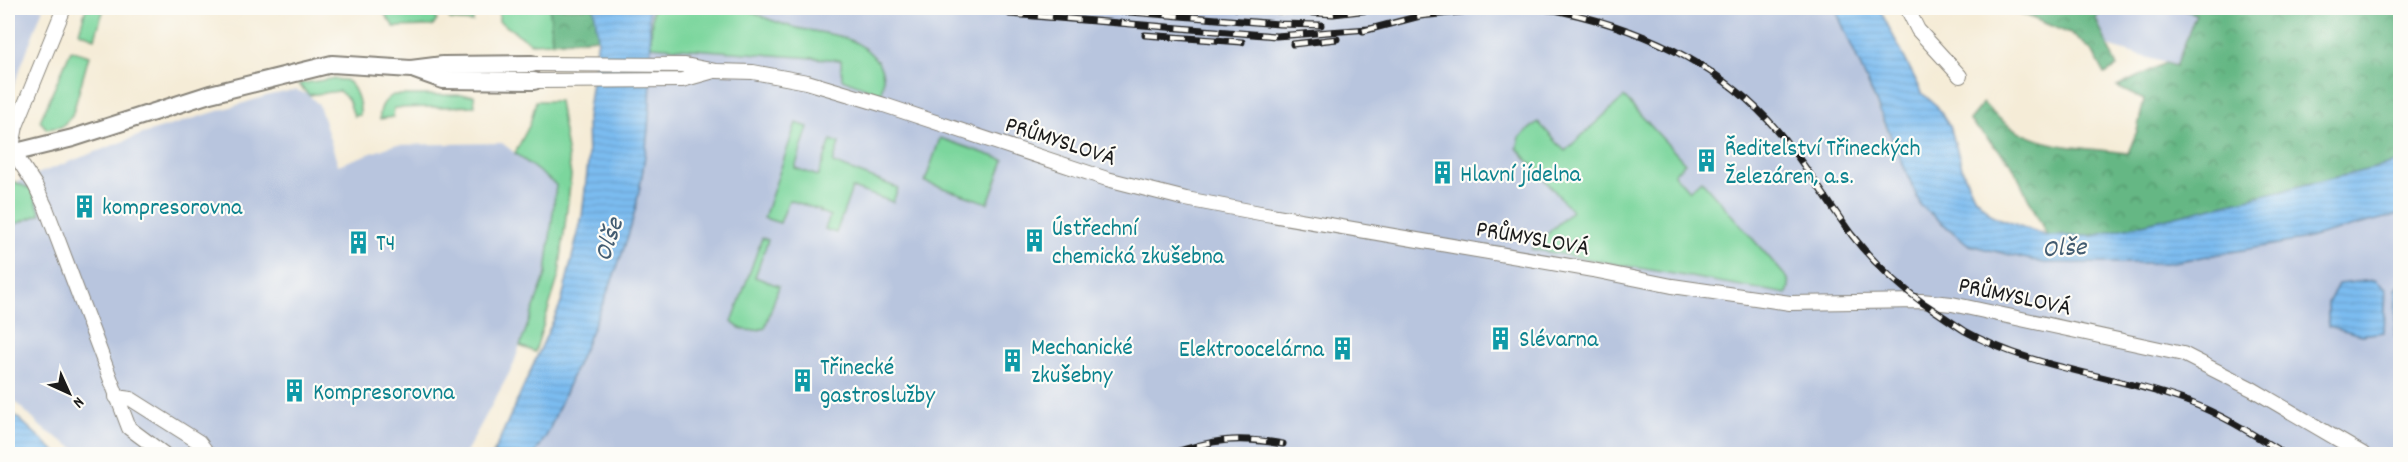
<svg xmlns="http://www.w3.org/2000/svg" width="2408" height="462" viewBox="0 0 2408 462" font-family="Dekko,sans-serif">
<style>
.industrial{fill:#b8c5de}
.green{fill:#7cd69d;stroke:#4c795c;stroke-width:1.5}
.forest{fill:url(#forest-crowns);stroke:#406a50;stroke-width:1.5}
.water{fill:url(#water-rules);stroke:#4c6c86;stroke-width:1.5}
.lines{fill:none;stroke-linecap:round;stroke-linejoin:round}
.minor-casing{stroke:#88847a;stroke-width:16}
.tertiary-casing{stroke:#88847a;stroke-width:20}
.minor{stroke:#fff;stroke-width:14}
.tertiary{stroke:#fff;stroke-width:16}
.rail-casing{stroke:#1c1c1c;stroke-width:7}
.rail{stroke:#fdfcf7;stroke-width:4.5;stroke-dasharray:14;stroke-linecap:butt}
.labels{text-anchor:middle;stroke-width:4.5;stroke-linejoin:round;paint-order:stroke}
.street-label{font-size:24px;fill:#1c1c1c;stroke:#fdfcf7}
.culture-label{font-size:24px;fill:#0d838f;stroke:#fdfcf7;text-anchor:start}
.water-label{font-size:26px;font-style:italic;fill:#425c71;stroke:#fdfcf7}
</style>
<defs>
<pattern id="forest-crowns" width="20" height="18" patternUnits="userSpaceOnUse" patternTransform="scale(1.5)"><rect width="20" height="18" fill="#65b784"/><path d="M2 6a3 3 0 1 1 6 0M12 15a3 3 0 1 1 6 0" fill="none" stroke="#52946b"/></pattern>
<pattern id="water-rules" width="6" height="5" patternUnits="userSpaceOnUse" patternTransform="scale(1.5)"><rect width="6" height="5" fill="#7bbcf0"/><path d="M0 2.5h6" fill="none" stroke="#6aa1cd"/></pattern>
</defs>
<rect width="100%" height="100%" fill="#fdfcf7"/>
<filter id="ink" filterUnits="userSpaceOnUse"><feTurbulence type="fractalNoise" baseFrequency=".0167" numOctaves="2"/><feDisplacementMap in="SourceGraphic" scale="12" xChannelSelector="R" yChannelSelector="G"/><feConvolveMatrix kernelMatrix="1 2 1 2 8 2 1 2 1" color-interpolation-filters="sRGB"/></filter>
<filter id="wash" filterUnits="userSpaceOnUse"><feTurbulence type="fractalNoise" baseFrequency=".008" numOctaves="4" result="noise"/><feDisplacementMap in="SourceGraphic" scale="24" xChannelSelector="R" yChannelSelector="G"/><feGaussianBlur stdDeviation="1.35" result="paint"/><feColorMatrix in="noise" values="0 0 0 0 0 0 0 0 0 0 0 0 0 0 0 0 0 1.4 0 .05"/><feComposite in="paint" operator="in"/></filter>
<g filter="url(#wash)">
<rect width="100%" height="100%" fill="#f5ecd7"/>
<g class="industrial">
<path d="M8 8H43L8 101Z"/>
<path d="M648 8H1835L1887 131 1905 167 1969 245 2301 240 2400 214V454H535L548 433 623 250 639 192 650 104V28Z"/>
<path d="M2101 8H2178L2197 14 2176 66 2108 46 2096 19Z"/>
<path d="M296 90 309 95 319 105 338 165 394 145 502 143 556 185 546 274 512 368 465 454H83L42 428 8 394V185L143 134 270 95Z"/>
</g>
<g class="green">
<path d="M86 8H104L95 38 79 32Z"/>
<path d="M416 8H430L437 20 433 26 394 27 384 13 402 12Z"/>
<path d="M444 8H473V22L450 20Z"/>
<path d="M499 8H550L552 42 531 43 499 21Z"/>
<path d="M652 8H745C761 17 779 24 797 28 825 34 852 33 873 56 884 68 885 78 881 94L842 79 841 60 651 46Z"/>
<path d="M71 50 89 56 72 116 61 127 47 129 40 121Z"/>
<path d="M330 79C334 80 341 79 345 80 356 85 361 104 360 115L354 116 348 99 339 91 309 95 298 84Z"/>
<path d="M393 95H474L475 106 394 108 393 117 380 119C379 107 384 101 393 95Z"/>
<path d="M1624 97 1685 163 1674 174 1689 191 1701 180 1788 279 1789 287 1787 294 1531 249 1572 211 1517 148 1520 137 1538 122 1565 151Z"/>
<path d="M536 101H559L571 176 559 275 535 352 520 346 546 274 556 185 515 153 530 124Z"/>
<path d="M796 123 808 127 795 168 818 176 831 140 839 143 833 163 898 188 893 202 852 188 836 233 825 229 830 216 820 212V210L789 200 780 223 764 218Z"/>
<path d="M940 138 1004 160 988 203 925 182Z"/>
<path d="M8 179 31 189 41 214 8 227Z"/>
<path d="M762 238 768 240 755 277 779 286 765 328C753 332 741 332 732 322Z"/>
</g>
<g class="forest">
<path d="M550 8H594L598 38 552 42Z"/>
<path d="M2008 8H2101L2096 19 2117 67 2105 74 2093 52 2075 36Z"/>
<path d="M2178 8H2400V162L2093 236H2047L2011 163 1969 120 1983 103C2024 149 2070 146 2128 153L2137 131 2144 100 2117 87 2165 63 2176 66 2196 14Z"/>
</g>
<g class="water">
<path d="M594 8H648C656 81 648 181 623 251 601 313 573 373 548 433L535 454H493L561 303 582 216 588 163 587 117 598 38Z"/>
<path d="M1835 8H1879L1923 94 1937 106 1950 126 1964 174 1974 196 1993 216 2047 236H2093L2400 162V214L2301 240 2167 263H2044L1969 245 1921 206Z"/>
<path d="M2375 280 2386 289 2384 332 2362 335 2328 326V303L2338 284Z"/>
<path d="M2400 283V337L2395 336 2396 290Z"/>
<path d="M8 409 58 454H8Z"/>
</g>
</g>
<g filter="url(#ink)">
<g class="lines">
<defs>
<g id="minor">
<path d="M64 8 16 126 13 142 14 153 35 185 46 208 129 428 164 454"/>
<path d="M1907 8 1918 30 1960 76"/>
<path d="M532 64 685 65 716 71 753 72 807 82 884 105 1107 179 1186 199 1260 213 1593 270 1672 286 1790 303 1921 301 1952 304 2183 354 2252 389 2363 454"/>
<path d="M534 81 682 80 714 71"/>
<path d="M116 397 131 399 199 442 208 454"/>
</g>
<g id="tertiary">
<path d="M415 70 443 80 534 81"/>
<path d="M8 154 73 138 210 94 332 64 411 69 443 65 532 64"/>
</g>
</defs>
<use href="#minor" class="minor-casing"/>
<use href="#tertiary" class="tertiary-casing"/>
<use href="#minor" class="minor"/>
<use href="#tertiary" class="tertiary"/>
<defs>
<g id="rail">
<path d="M1081 8 1279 24 1321 25"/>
<path d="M1236 8 1333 14 1388 8"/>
<path d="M1524 8 1553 10"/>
<path d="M1545 8C1628 24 1709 57 1768 120 1800 155 1824 197 1851 234 1871 260 1897 284 1923 303 1937 312 1951 322 1965 331 2032 369 2117 375 2189 402 2223 415 2254 435 2285 454"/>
<path d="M1010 14 1276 36 1369 29"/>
<path d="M1363 31 1420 16 1499 8"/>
<path d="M1145 35 1242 42"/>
<path d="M1293 44 1337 39"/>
<path d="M1170 454C1214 439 1237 436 1283 444"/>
<path d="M1233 454H1253"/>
</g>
</defs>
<use href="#rail" class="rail-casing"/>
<use href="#rail" class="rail"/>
</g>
</g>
<defs>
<symbol id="building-bare" viewBox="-9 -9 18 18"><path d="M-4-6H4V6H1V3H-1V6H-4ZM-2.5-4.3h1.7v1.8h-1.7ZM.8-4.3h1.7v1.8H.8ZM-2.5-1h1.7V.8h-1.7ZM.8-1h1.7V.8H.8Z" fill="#0f9aa8" stroke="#fdfcf7" stroke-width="2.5" paint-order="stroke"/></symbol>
</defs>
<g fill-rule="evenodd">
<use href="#building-bare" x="1690" y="144" width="33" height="33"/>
<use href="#building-bare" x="1426" y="156" width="33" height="33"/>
<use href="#building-bare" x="68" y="190" width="33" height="33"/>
<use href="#building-bare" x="1018" y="224" width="33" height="33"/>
<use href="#building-bare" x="342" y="226" width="33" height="33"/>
<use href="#building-bare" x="1484" y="322" width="33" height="33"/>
<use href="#building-bare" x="1326" y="332" width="33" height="33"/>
<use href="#building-bare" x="996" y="344" width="33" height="33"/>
<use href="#building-bare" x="786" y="364" width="33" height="33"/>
<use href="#building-bare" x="278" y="374" width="33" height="33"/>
</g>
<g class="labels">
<g class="street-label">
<text transform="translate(1061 140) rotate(18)" y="8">PRŮMYSLOVÁ</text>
<text transform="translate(1533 237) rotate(10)" y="8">PRŮMYSLOVÁ</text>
<text transform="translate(2015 295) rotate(12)" y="8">PRŮMYSLOVÁ</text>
</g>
<g class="culture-label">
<text x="1725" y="155">Ředitelství Třineckých<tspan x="1725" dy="28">Železáren, a.s.</tspan></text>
<text x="1460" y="181">Hlavní jídelna</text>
<text x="102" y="214">kompresorovna</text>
<text x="1052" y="235">Ústřechní<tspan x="1052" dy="28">chemická zkušebna</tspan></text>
<text x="376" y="250">T4</text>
<text x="1519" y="346">Slévarna</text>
<text x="1031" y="354">Mechanické<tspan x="1031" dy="28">zkušebny</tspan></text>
<text x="1324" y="356" text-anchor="end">Elektroocelárna</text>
<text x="820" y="374">Třinecké<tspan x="820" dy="28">gastroslužby</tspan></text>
<text x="313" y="399">Kompresorovna</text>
</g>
<g class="water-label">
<text transform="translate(607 239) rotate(-71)" y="9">Olše</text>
<text transform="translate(2064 246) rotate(-3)" y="9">Olše</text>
</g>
</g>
<rect width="2408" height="462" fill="none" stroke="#fdfcf7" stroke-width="30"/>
<g transform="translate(69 393) rotate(135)" stroke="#fdfcf7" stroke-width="4.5" paint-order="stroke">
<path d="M0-4.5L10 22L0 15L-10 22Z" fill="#1c1c1c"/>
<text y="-9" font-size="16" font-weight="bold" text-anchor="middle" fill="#1c1c1c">N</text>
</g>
</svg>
